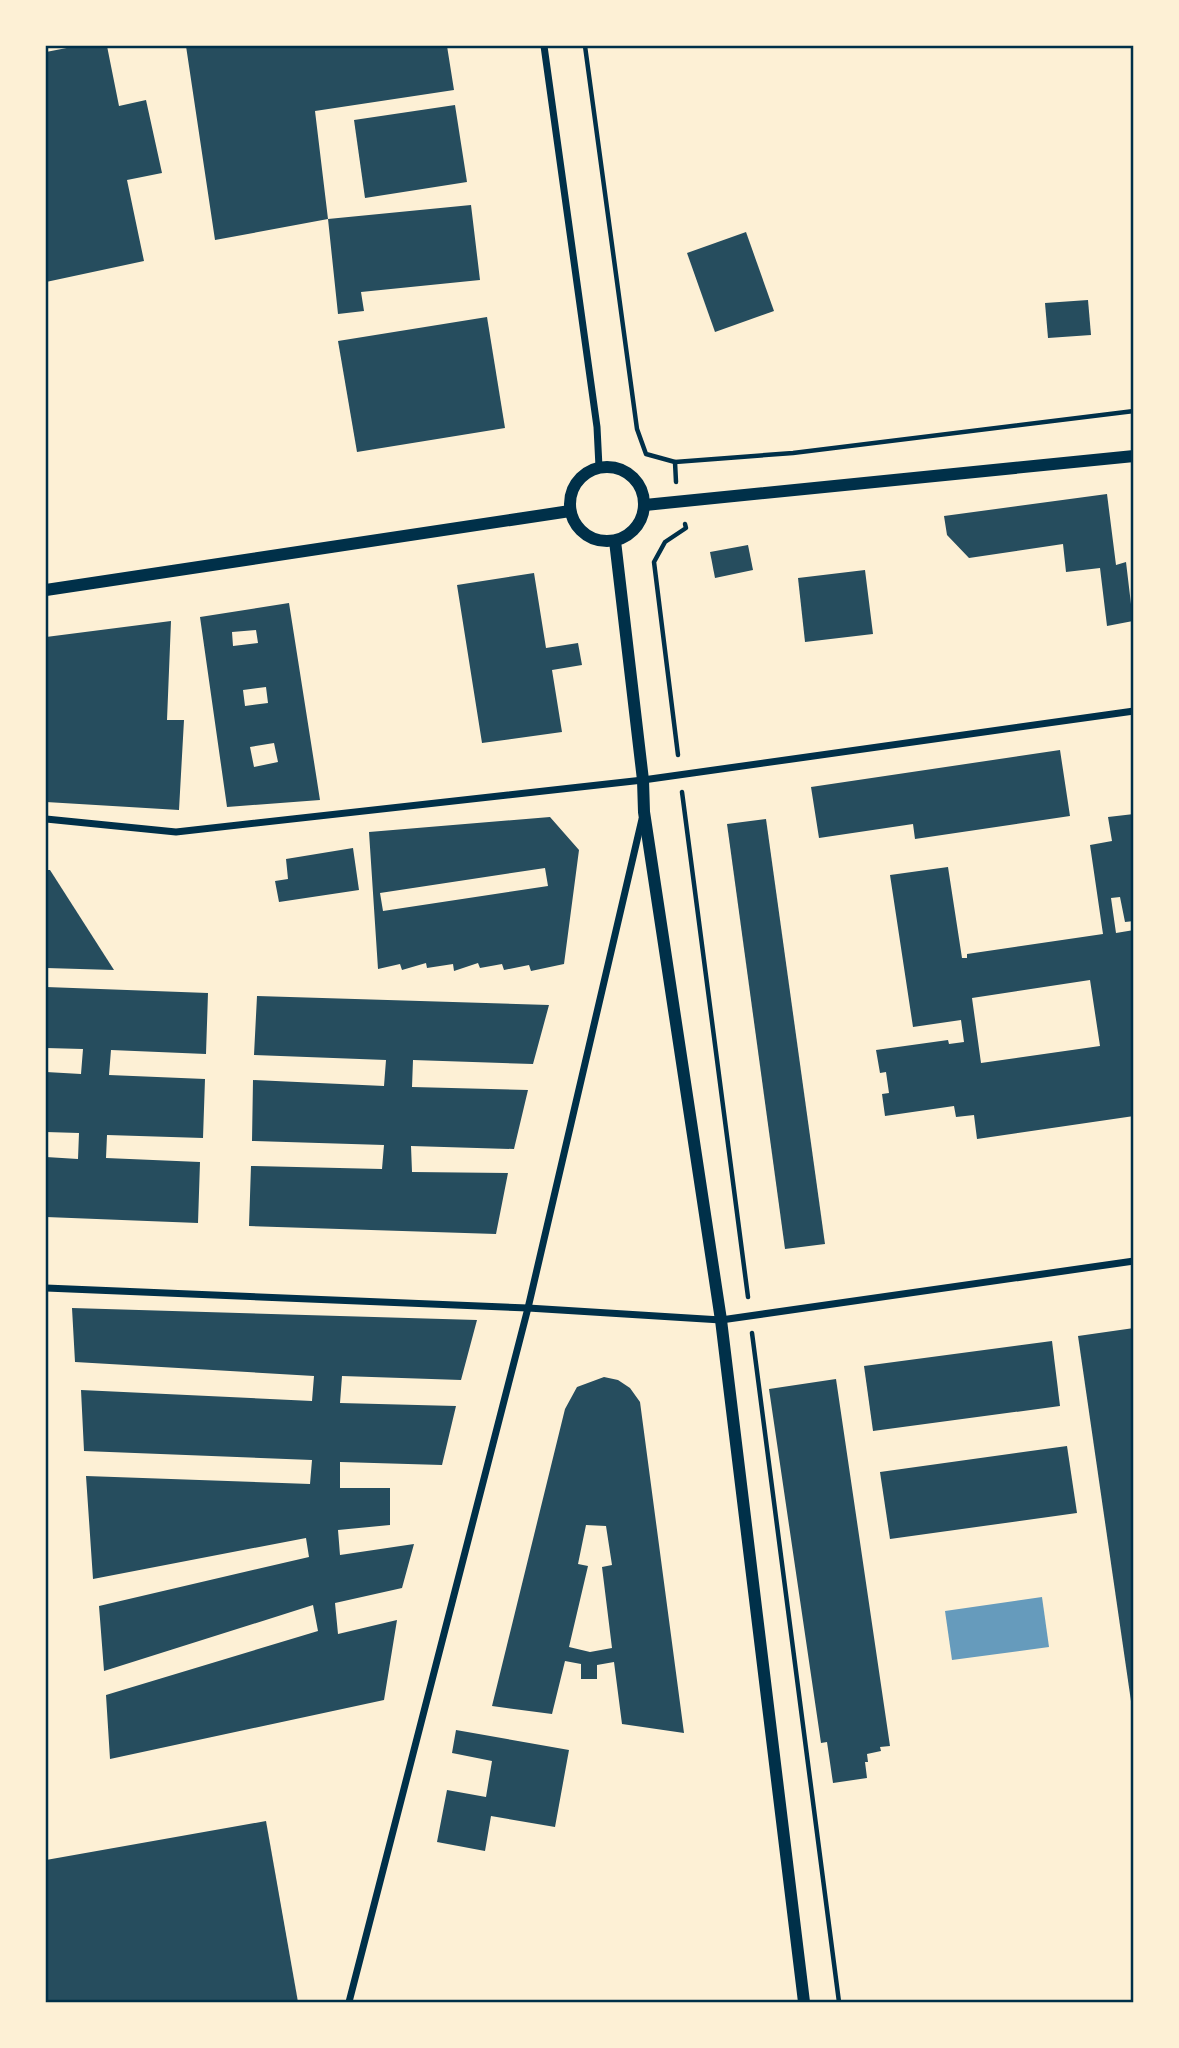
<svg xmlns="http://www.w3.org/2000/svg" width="1179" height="2048" viewBox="0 0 1179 2048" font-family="Lato,sans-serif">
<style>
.water{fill:#669bbc}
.building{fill:#264d5e;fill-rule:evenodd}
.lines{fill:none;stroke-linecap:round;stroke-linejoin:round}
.path{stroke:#003049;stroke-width:4.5}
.minor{stroke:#003049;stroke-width:7}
.tertiary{stroke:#003049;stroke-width:12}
.neatline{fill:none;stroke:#003049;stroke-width:2.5}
</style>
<rect width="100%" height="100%" fill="#fdf0d5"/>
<path class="water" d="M1042 1597 1049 1647 952 1660 945 1611Z"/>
<g class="building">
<path d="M77 46H107L119 106 146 100 162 173 127 180 144 261 46 282V52Z"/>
<path d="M186 46H447L454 90 315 111 328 219 215 240Z"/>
<path d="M455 105 467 182 365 198 354 120Z"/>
<path d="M471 205 480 280 361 292 364 311 338 314 328 219Z"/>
<path d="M746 232 774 311 715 332 687 253Z"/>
<path d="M1088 300 1091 335 1048 338 1045 303Z"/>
<path d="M487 317 505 428 357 452 338 341Z"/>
<path d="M1107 494 1116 565 1126 562 1133 621 1107 626 1100 568 1066 572 1063 544 969 558 947 535 944 516Z"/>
<path d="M748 545 753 570 715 578 710 552Z"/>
<path d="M865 570 873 634 805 642 798 578Z"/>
<path d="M534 573 546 648 578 643 582 665 552 670 562 732 482 743 457 585Z"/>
<path d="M289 603 320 800 227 807 200 617ZM256 630 258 643 233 646 232 632ZM266 687 268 703 245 706 243 690ZM274 743 278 762 254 767 250 747Z"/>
<path d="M171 621 167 720H184L179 810 46 802V637Z"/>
<path d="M1060 750 1070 816 915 839 913 824 819 838 811 787Z"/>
<path d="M1134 814V921L1125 922 1120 897 1111 898 1116 933 1134 930V1116L977 1139 974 1115 956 1117 954 1106 885 1116 882 1094 889 1093 886 1072 880 1073 876 1050 948 1040 949 1044 964 1042 961 1020 913 1027 890 875 948 867 962 958H967V954L1103 934 1090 845 1112 841 1108 817ZM1090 980 1100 1046 981 1063 972 998Z"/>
<path d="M550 817 579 850 564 964 531 971 529 965 504 970 502 964 480 968 478 963 454 971 453 964 427 968 426 963 402 970 400 964 378 969 369 832ZM545 868 548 886 383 911 380 893Z"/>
<path d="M766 819 825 1244 785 1249 727 824Z"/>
<path d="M353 848 359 890 279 902 275 881 288 879 286 859Z"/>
<path d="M46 870H50L114 970 46 968Z"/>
<path d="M46 987 208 993 206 1054 111 1050 109 1075 205 1079 203 1138 107 1135 106 1158 200 1162 198 1223 46 1217V1157L78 1159 79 1133 46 1132V1072L81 1074 83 1049 46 1048Z"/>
<path d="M257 996 549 1005 533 1064 413 1060 412 1087 528 1090 514 1149 411 1146 412 1172 508 1173 496 1234 249 1226 251 1166 382 1169 384 1145 252 1141 253 1080 384 1086 386 1060 254 1055Z"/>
<path d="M72 1308 477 1320 461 1380 342 1376 340 1403 456 1406 442 1465 340 1462V1488H390V1525L338 1530 340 1555 414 1544 402 1588 335 1603 338 1634 397 1620 384 1700 110 1759 106 1695 318 1631 313 1605 104 1671 99 1606 309 1557 306 1538 93 1579 86 1476 310 1484 312 1460 84 1451 81 1390 312 1401 314 1376 75 1362Z"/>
<path d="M1134 1328V1708H1132L1078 1336Z"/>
<path d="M1052 1341 1060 1406 873 1431 864 1366Z"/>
<path d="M604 1377 618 1380 630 1388 640 1402 684 1733 622 1724 614 1662 597 1665V1679H581V1664L565 1661 552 1714 492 1706 565 1409 577 1387ZM586 1525 606 1526 612 1565 602 1567 612 1648 590 1652 569 1647 588 1566 578 1564Z"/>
<path d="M836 1379 890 1746 880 1747 881 1751 867 1754 868 1762H865L867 1778 833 1783 827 1742 821 1743 769 1389Z"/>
<path d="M1067 1446 1077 1513 890 1539 880 1472Z"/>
<path d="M456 1730 569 1750 555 1827 491 1816 485 1851 437 1842 447 1790 486 1797 492 1761 452 1753Z"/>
<path d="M266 1821 298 2002H46V1860Z"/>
</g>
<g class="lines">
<g class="path">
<path d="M585 46 637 429 646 454 675 462 793 453 1134 411"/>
<path d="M675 462 676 482"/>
<path d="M678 755 654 562 665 542 686 528 685 524"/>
<path d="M682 792 748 1297"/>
<path d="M752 1333 839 2002"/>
</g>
<g class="minor">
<path d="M544 46 597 427 599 467"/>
<path d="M46 819 176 832 643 780 1134 711"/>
<path d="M46 1288 528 1308 721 1320 1134 1261"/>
<path d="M349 2002 528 1308 642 819"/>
</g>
<g class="tertiary">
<circle cx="607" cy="504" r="37"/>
<path d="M645 505 1134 456"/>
<path d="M615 541 643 780 644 812 721 1320 804 2002"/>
<path d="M46 590 570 511"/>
</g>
</g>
<rect width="1179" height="2048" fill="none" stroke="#fdf0d5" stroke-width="94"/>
<rect x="47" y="47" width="1085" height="1954" class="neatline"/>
</svg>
